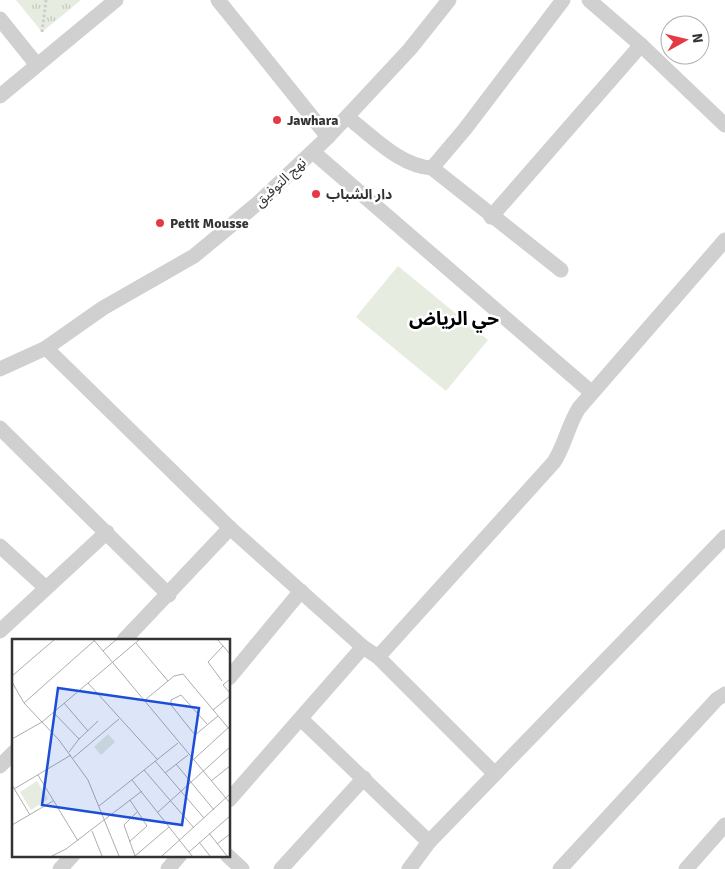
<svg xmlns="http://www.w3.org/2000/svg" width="725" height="869" viewBox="0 0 725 869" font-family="Signika,'Noto Sans Arabic',sans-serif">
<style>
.park{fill:url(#park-tufts)}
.pitch{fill:#e6ecdf}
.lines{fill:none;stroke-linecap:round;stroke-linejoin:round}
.path{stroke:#cdcdcd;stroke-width:3;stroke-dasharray:2.5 2.5;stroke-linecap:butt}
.street{stroke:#d0d0d0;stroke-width:15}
.poi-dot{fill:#e63946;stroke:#fff;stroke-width:2}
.labels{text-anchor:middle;stroke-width:5;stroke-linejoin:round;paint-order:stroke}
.poi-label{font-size:14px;font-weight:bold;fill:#333;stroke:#fff;text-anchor:start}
.street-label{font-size:14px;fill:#333;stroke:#fff}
.district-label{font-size:19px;font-weight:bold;fill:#000;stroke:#fff}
.inset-road{fill:none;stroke:#adadad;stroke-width:1}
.view{fill:#1d4ed8;fill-opacity:0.15;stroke:#1d4ed8;stroke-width:2.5}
.inset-edge{fill:none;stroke:#333;stroke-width:2.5}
</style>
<defs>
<pattern id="park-tufts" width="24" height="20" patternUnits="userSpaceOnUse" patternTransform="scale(1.25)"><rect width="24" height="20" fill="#e6ecdf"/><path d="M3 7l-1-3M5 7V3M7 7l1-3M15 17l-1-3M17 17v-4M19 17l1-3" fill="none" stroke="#c6cbc0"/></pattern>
</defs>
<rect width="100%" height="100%" fill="#fff"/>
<path class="park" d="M16 0H81L42 32Z"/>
<path class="pitch" d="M398 266 488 340 446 391 356 317Z"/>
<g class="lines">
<path class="path" d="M42 32 46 0"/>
<g class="street">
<path d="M218 0 328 137"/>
<path d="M589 0 641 45 725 125"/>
<path d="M0 19 37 65"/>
<path d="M0 96 116 0"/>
<path d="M347 117C373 136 399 166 432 168"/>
<path d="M313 152 591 392"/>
<path d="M491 217 641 45"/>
<path d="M561 270 432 168 465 129 563 0"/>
<path d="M46 348 230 528 363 647 378 657 495 774"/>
<path d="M0 369 46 348 103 308 194 256 258 203 328 137 410 49 449 0"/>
<path d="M0 428 169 595"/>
<path d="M0 546 46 588"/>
<path d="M0 631 107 532"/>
<path d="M124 640 230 528"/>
<path d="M378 657 554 462C565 445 568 425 579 408L725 240"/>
<path d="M229 678 301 591"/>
<path d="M301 719 429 842"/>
<path d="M0 766 14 752"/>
<path d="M229 800 363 647"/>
<path d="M227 855 242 869"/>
<path d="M60 869 73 855"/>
<path d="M168 869 180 855"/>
<path d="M281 869 364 778"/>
<path d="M409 869 429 842 725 537"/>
<path d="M560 869 717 699 725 694"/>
<path d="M686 869 725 825"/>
</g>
</g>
<g class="poi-dot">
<circle cx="277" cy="120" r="5"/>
<circle cx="316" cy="194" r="5"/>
<circle cx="160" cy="223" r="5"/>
</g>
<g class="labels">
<g class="poi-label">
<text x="287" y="125">Jawhara</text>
<text x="326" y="199">دار الشباب</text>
<text x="170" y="228">Petit Mousse</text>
</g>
<g class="street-label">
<text transform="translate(280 182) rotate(-43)" y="5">نهج التوفيق</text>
</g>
<g class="district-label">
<text x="454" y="325">حي الرياض</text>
</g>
</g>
<g transform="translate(12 639)">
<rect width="218" height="218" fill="#fff"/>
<path d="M25 142 36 160 19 171 8 153Z" fill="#e6ecdf"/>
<path d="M96 95 103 103 89 116 82 108Z" fill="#e6ecdf"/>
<path class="inset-road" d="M81 0 218 164M205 0 218 15M124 4 156 42M91 12 105 0M0 37 43 0M218 40 211 46 218 54M210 42 196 23 211 7M0 43 12 64 47 101 76 141 107 217M76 44 145 120M133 61 162 37 171 35 218 91M12 64 83 1M52 64 76 92M201 71 218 57M41 73 67 100 86 82M195 85 169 56 159 61V66L183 96 206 77M0 100 30 83 128 0M57 113 67 100M61 119 107 80M181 121 217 88M143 122 192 179M164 125 202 171M132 131 182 189M153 134 176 116M26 136 66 202M120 141 180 217M199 142 218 127M0 146 18 176M2 150 59 116M87 167 166 104M146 173 218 108M0 186 41 162M80 192 90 217M197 194 215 217M117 203 135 187 118 161M187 203 198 217M205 205 218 195M177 213 218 177M40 217 54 210 130 152M123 217 112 186 126 172M123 217 157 188M150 217 218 155"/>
<path class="view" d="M46 49 187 69 170 186 30 166Z"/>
<rect width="218" height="218" class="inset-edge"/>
</g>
<g transform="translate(685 40) rotate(82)"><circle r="24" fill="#ffffff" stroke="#adadad"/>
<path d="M0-4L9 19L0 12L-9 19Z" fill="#e63946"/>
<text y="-8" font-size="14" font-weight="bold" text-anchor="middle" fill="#333333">N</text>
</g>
</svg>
